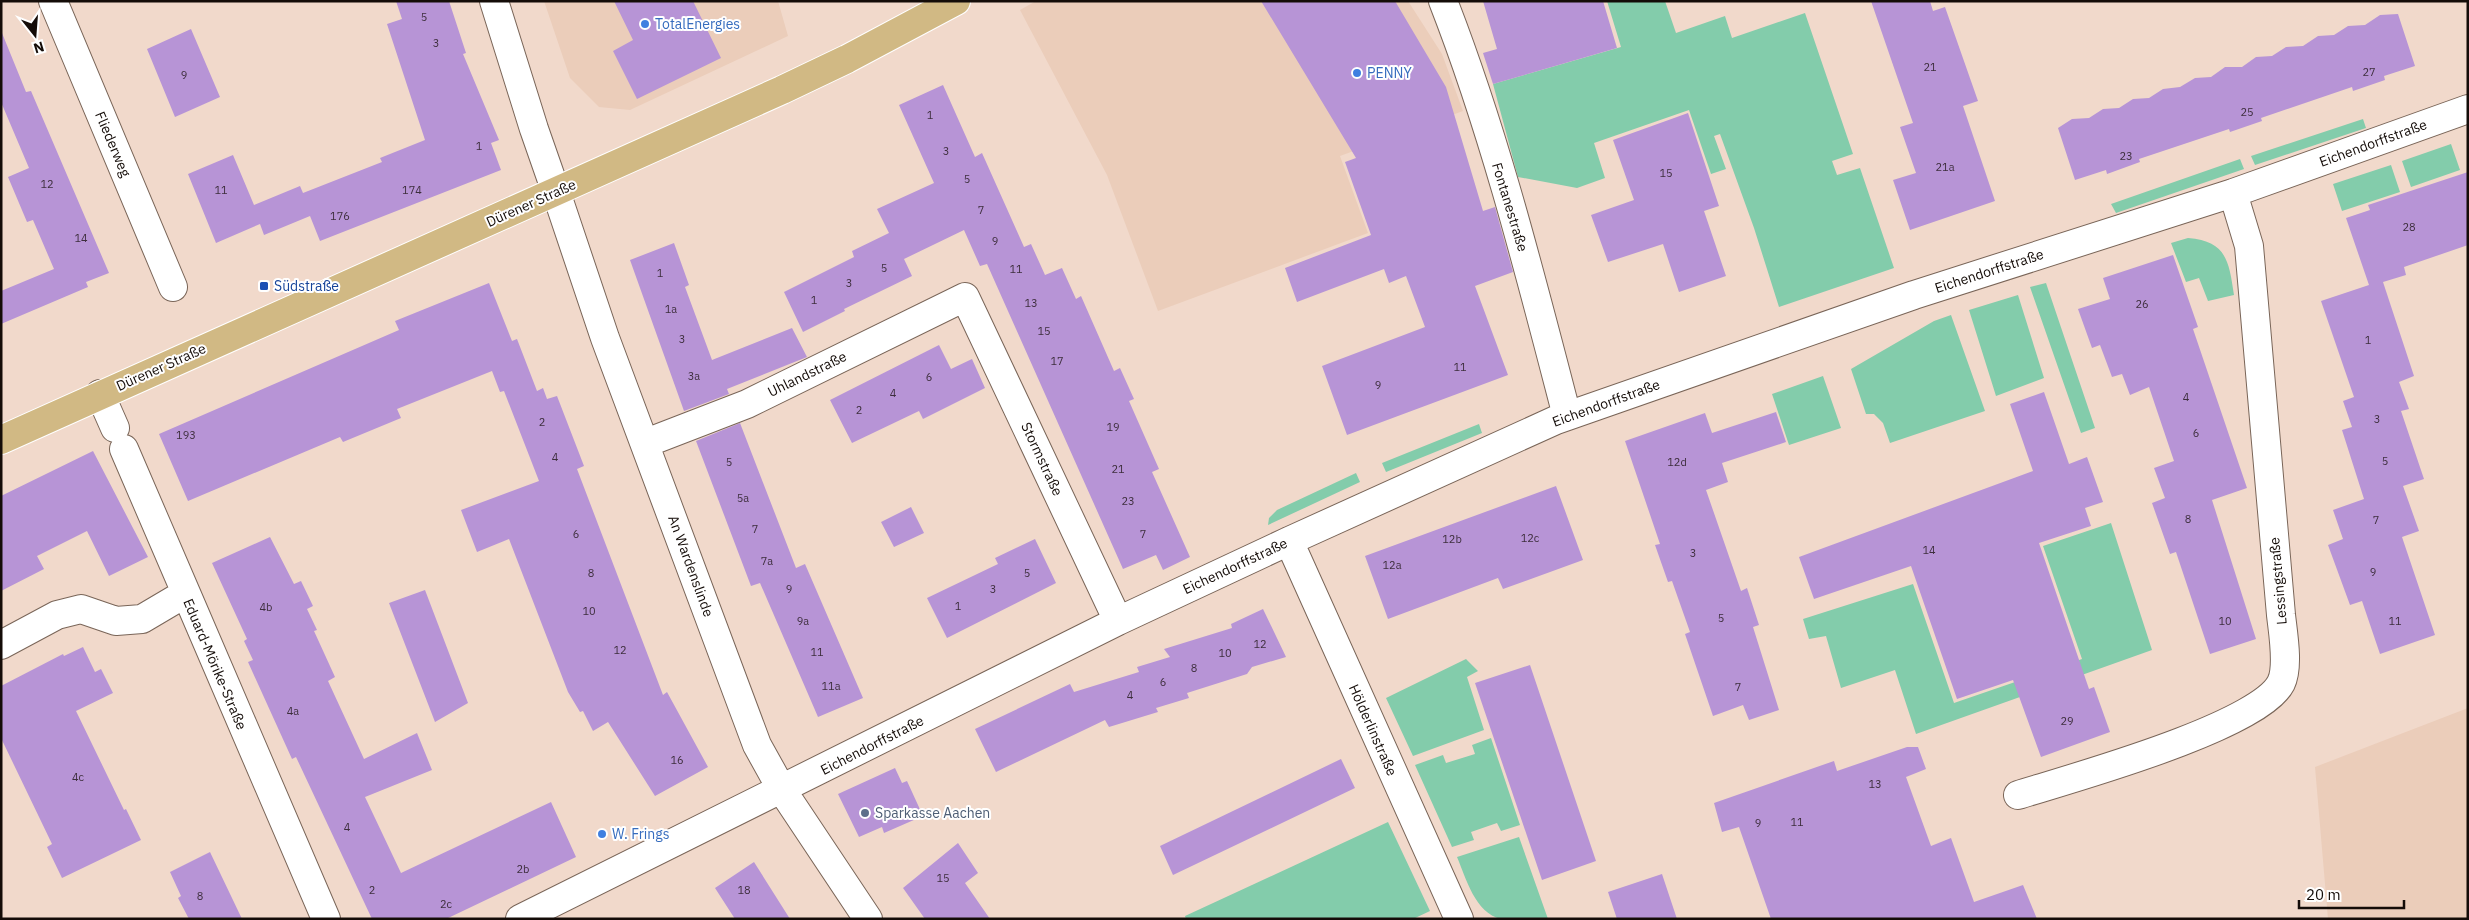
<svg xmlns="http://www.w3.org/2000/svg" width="2469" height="920" font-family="'IBM Plex Sans',sans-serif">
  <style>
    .built { fill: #ebcdba }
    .green { fill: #83ccab }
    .building { fill: #b794d6 }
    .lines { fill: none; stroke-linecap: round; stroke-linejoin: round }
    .minor-casing { stroke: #796558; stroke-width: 30 }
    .secondary-casing { stroke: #796558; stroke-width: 30 }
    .primary-casing { stroke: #fff; stroke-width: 30 }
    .minor { stroke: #fff; stroke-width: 28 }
    .secondary { stroke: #fff; stroke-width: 28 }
    .primary { stroke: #d1b984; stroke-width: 28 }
    .shop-dot { fill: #3f7fe0; stroke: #fff; stroke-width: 2 }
    .transit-dot { fill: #1a4fb4; stroke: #fff; stroke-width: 2 }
    .service-dot { fill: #5c6f8a; stroke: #fff; stroke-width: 2 }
    .labels { text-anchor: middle; stroke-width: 4; stroke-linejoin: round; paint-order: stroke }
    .number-label { font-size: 11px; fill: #3d2e3c }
    .shop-label { font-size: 14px; fill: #366cbe; stroke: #fff; text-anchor: start }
    .street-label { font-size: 14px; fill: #140c08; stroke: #fff }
    .transit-label { font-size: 14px; fill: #164399; stroke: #fff; text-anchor: start }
    .service-label { font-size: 14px; fill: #4e5e75; stroke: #fff; text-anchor: start }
  </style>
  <rect width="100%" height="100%" fill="#f1d9cb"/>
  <path class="built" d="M 544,1 L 778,1 L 788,36 L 630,110 L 599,107 L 570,78 Z
    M 1036,1 L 1408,1 L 1442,54 L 1463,111 L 1340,156 L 1368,233 L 1158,311 L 1107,175 L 1020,10 Z
    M 2468,708 L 2468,919 L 2328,919 L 2315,767 Z"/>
  <path class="green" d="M 1607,1 L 1665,1 L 1676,33 L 1725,16 L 1732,38 L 1805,13 L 1853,154 L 1832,161 L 1837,175 L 1860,168 L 1894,268 L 1779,307 L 1754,228 L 1720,134 L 1714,136 L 1726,169 L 1711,174 L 1689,110 L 1594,143 L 1605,178 L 1577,188 L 1518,177 L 1493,84 L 1621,47 Z
    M 2363,119 L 2366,128 L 2255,165 L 2251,156 Z
    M 2451,144 L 2460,170 L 2411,187 L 2402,161 Z
    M 2240,159 L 2244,169 L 2116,213 L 2111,204 Z
    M 2391,165 L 2400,192 L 2342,211 L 2333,184 Z
    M 2188,238 C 2227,241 2229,262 2234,295 L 2208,301 L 2199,278 L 2186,282 L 2171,243 Z
    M 2046,283 L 2095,428 L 2081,433 L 2030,287 Z
    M 2018,295 L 2044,378 L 1996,396 L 1969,310 Z
    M 1951,315 L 1985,411 L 1890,443 L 1883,423 L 1874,414 L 1866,414 L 1851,369 L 1934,321 Z
    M 1823,376 L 1841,428 L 1789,445 L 1772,394 Z
    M 1479,424 L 1482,433 L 1386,472 L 1382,463 Z
    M 1356,473 L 1360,482 L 1268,525 L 1269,518 L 1277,510 Z
    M 2111,523 L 2152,650 L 1916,734 L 1895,670 L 1841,688 L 1826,636 L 1809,639 L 1803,619 L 1913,584 L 1954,703 L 2082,659 L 2043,546 Z
    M 1466,659 L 1478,671 L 1467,677 L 1484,730 L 1413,756 L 1386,698 Z
    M 1491,738 L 1520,825 L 1501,831 L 1497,823 L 1471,832 L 1474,840 L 1452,847 L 1415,765 L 1443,755 L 1446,763 L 1475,754 L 1472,745 Z
    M 1388,822 L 1430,911 L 1413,919 L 1186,919 L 1185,916 Z
    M 1519,837 L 1548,919 C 1534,919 1515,920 1501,919 C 1475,913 1466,878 1457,857 Z"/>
  <path class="building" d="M 396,1 L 449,1 L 466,53 L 463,54 L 499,140 L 491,143 L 501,170 L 320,241 L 310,216 L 264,235 L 260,224 L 216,243 L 188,174 L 233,155 L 254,205 L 300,186 L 303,193 L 382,162 L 380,158 L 425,140 L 387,24 L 402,19 Z
    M 614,1 L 693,1 L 721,58 L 637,99 L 613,51 L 633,40 Z
    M 1261,1 L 1395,1 L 1446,87 L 1483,211 L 1495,207 L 1513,272 L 1475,286 L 1508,375 L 1347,435 L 1322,366 L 1425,327 L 1406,276 L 1389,283 L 1384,269 L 1297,302 L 1285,268 L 1371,235 L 1345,162 L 1356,158 Z
    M 1483,1 L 1603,1 L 1617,48 L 1493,84 L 1483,53 L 1497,49 Z
    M 1871,1 L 1930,1 L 1933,11 L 1945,7 L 1978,101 L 1963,106 L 1995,201 L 1910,230 L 1893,180 L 1916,173 L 1900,127 L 1913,123 Z
    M 2398,14 L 2415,66 L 2384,76 L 2385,80 L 2353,91 L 2352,87 L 2261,118 L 2262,121 L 2230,132 L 2229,129 L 2139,159 L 2140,162 L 2107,174 L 2106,170 L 2075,180 L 2058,128 L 2072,119 L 2089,118 L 2103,109 L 2119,108 L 2133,99 L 2149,98 L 2163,89 L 2180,87 L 2195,78 L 2211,77 L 2225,67 L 2242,67 L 2256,57 L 2272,56 L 2286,47 L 2303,46 L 2318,36 L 2334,35 L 2348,26 L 2365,25 L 2380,15 Z
    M 191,29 L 220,97 L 175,117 L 147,49 Z
    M 2,33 L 26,92 L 31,91 L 109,273 L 86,282 L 88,287 L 1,324 L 1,291 L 54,269 L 33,220 L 27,222 L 8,177 L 29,168 L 1,102 Z
    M 943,85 L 975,157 L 982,153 L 1024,247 L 1031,244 L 1045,275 L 1062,268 L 1076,299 L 1081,296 L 1114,371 L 1120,368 L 1134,399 L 1129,401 L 1159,469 L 1152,472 L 1190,557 L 1163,570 L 1156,555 L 1123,569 L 987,264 L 980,266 L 964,230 L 904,259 L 912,276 L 844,309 L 845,311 L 803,332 L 784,292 L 854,257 L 852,251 L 889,233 L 877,209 L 934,183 L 899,105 Z
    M 1688,113 L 1719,206 L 1704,211 L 1726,276 L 1679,292 L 1663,244 L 1608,262 L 1591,215 L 1634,200 L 1613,140 Z
    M 2468,172 L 2468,245 L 2404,267 L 2406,275 L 2383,282 L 2414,376 L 2399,382 L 2409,409 L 2401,411 L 2424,479 L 2403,486 L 2419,531 L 2402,537 L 2435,635 L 2380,654 L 2362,601 L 2350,605 L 2328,545 L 2343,539 L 2333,510 L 2364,499 L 2342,430 L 2352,427 L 2343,401 L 2354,397 L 2321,301 L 2369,285 L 2346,218 L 2370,210 L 2368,205 Z
    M 674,243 L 689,285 L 685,287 L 712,360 L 792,328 L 807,357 L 727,389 L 729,394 L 684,411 L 630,260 Z
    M 2173,255 L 2198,327 L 2193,329 L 2247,488 L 2212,500 L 2256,639 L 2210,654 L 2176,552 L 2170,554 L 2152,503 L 2165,498 L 2154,468 L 2174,461 L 2149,387 L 2130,395 L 2122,374 L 2112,377 L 2100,345 L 2092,348 L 2078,309 L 2110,299 L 2103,278 Z
    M 489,283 L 512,341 L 517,339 L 537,391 L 543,388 L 547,399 L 557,396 L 584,466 L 577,469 L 663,695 L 667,692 L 708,767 L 655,796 L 608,722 L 593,731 L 583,711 L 580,712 L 568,692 L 509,539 L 477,552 L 461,510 L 539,481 L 504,391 L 500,392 L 492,371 L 397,409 L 401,418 L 343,442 L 340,437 L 188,501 L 159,434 L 399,330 L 395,321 Z
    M 939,345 L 951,369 L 972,359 L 985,388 L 923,419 L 919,411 L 852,443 L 830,400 Z
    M 2044,392 L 2069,464 L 2087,457 L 2103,502 L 2085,508 L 2091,526 L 2039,543 L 2089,689 L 2094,687 L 2110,732 L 2041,757 L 2013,680 L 1957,699 L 1911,566 L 1814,599 L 1799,557 L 2033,471 L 2010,404 Z
    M 1776,412 L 1786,442 L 1722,463 L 1728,482 L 1706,490 L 1741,591 L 1747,588 L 1759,625 L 1753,627 L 1779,710 L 1749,720 L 1743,705 L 1713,716 L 1685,634 L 1690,632 L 1672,581 L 1668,582 L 1655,545 L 1660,544 L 1625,441 L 1705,413 L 1712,433 Z
    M 740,423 L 796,568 L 805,564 L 863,698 L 818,717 L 760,583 L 751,586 L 696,441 Z
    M 93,451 L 148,557 L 109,576 L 87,531 L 37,556 L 44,569 L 1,591 L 1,496 Z
    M 1556,486 L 1583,560 L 1503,589 L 1498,578 L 1388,619 L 1365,556 Z
    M 911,507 L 924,533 L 894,547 L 881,522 Z
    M 270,537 L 294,584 L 301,581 L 313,606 L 307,609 L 317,630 L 314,631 L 335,677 L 328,681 L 364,759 L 417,733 L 432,770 L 365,797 L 401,873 L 551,802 L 576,857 L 446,919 L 372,919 L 296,757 L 292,759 L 248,662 L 253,660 L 244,641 L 247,639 L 212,563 Z
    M 1035,539 L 1056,583 L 947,638 L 927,598 L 998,564 L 995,558 Z
    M 425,590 L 468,703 L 435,722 L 389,603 Z
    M 1263,609 L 1286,657 L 1252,667 L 1247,674 L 1187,693 L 1189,698 L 1156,708 L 1158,712 L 1109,727 L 1105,720 L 996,772 L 975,729 L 1070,684 L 1074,692 L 1139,672 L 1137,667 L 1170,657 L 1164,649 L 1232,628 L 1231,624 Z
    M 83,647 L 95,672 L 101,669 L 113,693 L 76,711 L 124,810 L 126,809 L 141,840 L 62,878 L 47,847 L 52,844 L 1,738 L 1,686 L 63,654 L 64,656 Z
    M 1530,665 L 1596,861 L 1542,880 L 1475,683 Z
    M 1907,747 L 1918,747 L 1926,769 L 1906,777 L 1931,846 L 1951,838 L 1974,902 L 2023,885 L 2037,919 L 1771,919 L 1739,827 L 1722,832 L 1714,803 L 1834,761 L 1837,771 Z
    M 1341,759 L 1355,788 L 1173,875 L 1160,846 Z
    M 895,768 L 902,783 L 907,781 L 923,816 L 884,833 L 882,827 L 859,837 L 838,794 Z
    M 958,843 L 978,873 L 965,883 L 990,919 L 925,919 L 903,888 Z
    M 210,852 L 242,919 L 189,919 L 178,898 L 181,896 L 170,872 Z
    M 754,862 L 790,919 L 735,919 L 715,888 Z
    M 1662,874 L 1677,919 L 1617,919 L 1608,892 Z"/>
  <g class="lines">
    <defs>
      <path id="minor" d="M 53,1 L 173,287
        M 1443,1 C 1495,134 1531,278 1567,416
        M 556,192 L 605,338 L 757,745 L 782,790 L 868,919
        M 100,394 L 115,428
        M 646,443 L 747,404 L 965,297 L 1118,621
        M 124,449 L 186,593
        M 1289,541 L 1459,919
        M 1,645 L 57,615 L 81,609 L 116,621 L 142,619 L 186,593 L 326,919
        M 2018,795 C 2069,779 2259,727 2281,683 C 2289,667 2283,633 2281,615 L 2249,246 L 2233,193
        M 520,919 L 1118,621 L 1289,541 L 1556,420 L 1914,295 L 2233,193 L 2468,109"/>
      <path id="secondary" d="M 494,1 L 534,129 L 556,192"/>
      <path id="primary" d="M 1,440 L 782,90 L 847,59 L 956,1"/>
    </defs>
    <use href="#minor" class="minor-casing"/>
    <use href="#secondary" class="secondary-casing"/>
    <use href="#primary" class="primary-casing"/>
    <use href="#minor" class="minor"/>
    <use href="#secondary" class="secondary"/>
    <use href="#primary" class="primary"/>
  </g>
  <g class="shop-dot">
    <circle cx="645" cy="24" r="5"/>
    <circle cx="1357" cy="73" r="5"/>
    <circle cx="602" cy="834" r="5"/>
  </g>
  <rect class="transit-dot" x="259" y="281" width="10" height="10" rx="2.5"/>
  <circle class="service-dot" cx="865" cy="813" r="5"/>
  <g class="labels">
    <g class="number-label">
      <text x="424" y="21">5</text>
      <text x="436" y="47">3</text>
      <text x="1930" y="71">21</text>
      <text x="2369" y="76">27</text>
      <text x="184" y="79">9</text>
      <text x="2247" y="116">25</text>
      <text x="930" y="119">1</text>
      <text x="479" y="150">1</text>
      <text x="946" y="155">3</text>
      <text x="2126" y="160">23</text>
      <text x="1945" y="171">21a</text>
      <text x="1666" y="177">15</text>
      <text x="967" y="183">5</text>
      <text x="47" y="188">12</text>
      <text x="221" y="194">11</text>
      <text x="412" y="194">174</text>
      <text x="981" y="214">7</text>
      <text x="340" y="220">176</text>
      <text x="2409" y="231">28</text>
      <text x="81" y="242">14</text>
      <text x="995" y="245">9</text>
      <text x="884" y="272">5</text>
      <text x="1016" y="273">11</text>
      <text x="660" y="277">1</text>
      <text x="849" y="287">3</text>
      <text x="814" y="304">1</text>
      <text x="1031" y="307">13</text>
      <text x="2142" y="308">26</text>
      <text x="671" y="313">1a</text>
      <text x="1044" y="335">15</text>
      <text x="682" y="343">3</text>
      <text x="2368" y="344">1</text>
      <text x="1057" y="365">17</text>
      <text x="1460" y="371">11</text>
      <text x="694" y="380">3a</text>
      <text x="929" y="381">6</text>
      <text x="1378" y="389">9</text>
      <text x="893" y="397">4</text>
      <text x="2186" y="401">4</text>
      <text x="859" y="414">2</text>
      <text x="2377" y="423">3</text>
      <text x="542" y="426">2</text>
      <text x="1113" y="431">19</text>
      <text x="2196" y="437">6</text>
      <text x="186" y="439">193</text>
      <text x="555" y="461">4</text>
      <text x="2385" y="465">5</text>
      <text x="729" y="466">5</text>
      <text x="1677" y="466">12d</text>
      <text x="1118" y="473">21</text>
      <text x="743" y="502">5a</text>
      <text x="1128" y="505">23</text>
      <text x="2188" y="523">8</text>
      <text x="2376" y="524">7</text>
      <text x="755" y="533">7</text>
      <text x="576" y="538">6</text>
      <text x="1143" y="538">7</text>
      <text x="1530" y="542">12c</text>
      <text x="1452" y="543">12b</text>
      <text x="1929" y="554">14</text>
      <text x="1693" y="557">3</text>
      <text x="767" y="565">7a</text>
      <text x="1392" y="569">12a</text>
      <text x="2373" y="576">9</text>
      <text x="591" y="577">8</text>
      <text x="1027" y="577">5</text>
      <text x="789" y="593">9</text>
      <text x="993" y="593">3</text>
      <text x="958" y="610">1</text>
      <text x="266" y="611">4b</text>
      <text x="589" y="615">10</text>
      <text x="1721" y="622">5</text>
      <text x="803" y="625">9a</text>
      <text x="2225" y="625">10</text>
      <text x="2395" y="625">11</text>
      <text x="1260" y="648">12</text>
      <text x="620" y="654">12</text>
      <text x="817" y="656">11</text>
      <text x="1225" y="657">10</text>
      <text x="1194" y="672">8</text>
      <text x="1163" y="686">6</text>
      <text x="831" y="690">11a</text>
      <text x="1738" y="691">7</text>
      <text x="1130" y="699">4</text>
      <text x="293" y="715">4a</text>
      <text x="2067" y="725">29</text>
      <text x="677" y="764">16</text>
      <text x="78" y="781">4c</text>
      <text x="1875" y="788">13</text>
      <text x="1797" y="826">11</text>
      <text x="1758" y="827">9</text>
      <text x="347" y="831">4</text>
      <text x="523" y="873">2b</text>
      <text x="943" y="882">15</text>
      <text x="372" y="894">2</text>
      <text x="744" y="894">18</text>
      <text x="200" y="900">8</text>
      <text x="446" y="908">2c</text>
    </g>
    <g class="shop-label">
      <text x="655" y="29">TotalEnergies</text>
      <text x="1367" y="78">PENNY</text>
      <text x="612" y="839">W. Frings</text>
    </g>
    <g class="street-label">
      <text transform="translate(2373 143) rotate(-20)" y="5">Eichendorffstraße</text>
      <text transform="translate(113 144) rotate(67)" y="5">Fliederweg</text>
      <text transform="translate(531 203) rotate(-24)" y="5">Dürener Straße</text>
      <text transform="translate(1510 207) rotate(73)" y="5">Fontanestraße</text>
      <text transform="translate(1989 271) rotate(-18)" y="5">Eichendorffstraße</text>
      <text transform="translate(161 367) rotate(-24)" y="5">Dürener Straße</text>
      <text transform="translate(807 374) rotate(-26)" y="5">Uhlandstraße</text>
      <text transform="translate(1606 403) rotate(-20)" y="5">Eichendorffstraße</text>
      <text transform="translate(1042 459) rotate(65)" y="5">Stormstraße</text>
      <text transform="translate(691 566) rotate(70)" y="5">An Wardenslinde</text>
      <text transform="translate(1235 566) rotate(-25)" y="5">Eichendorffstraße</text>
      <text transform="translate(2278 581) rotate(-95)" y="5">Lessingstraße</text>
      <text transform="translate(215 664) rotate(67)" y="5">Eduard-Mörike-Straße</text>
      <text transform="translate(1373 730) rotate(66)" y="5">Hölderlinstraße</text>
      <text transform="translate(872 745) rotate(-27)" y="5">Eichendorffstraße</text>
    </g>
    <g class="transit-label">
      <text x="274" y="291">Südstraße</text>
    </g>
    <g class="service-label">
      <text x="875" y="818">Sparkasse Aachen</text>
    </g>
  </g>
  <rect width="2469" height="920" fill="none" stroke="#140c08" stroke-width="5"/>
  <g transform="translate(35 35) rotate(163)" stroke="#ffffff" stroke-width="4" paint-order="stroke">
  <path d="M0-4L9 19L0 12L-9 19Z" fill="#140c08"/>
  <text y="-8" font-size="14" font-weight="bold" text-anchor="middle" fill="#140c08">N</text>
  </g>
  <path d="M2299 900v8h105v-8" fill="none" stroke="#140c08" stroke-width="2.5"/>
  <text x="2306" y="900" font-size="15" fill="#140c08" stroke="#ffffff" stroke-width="4" paint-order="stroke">20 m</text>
</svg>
